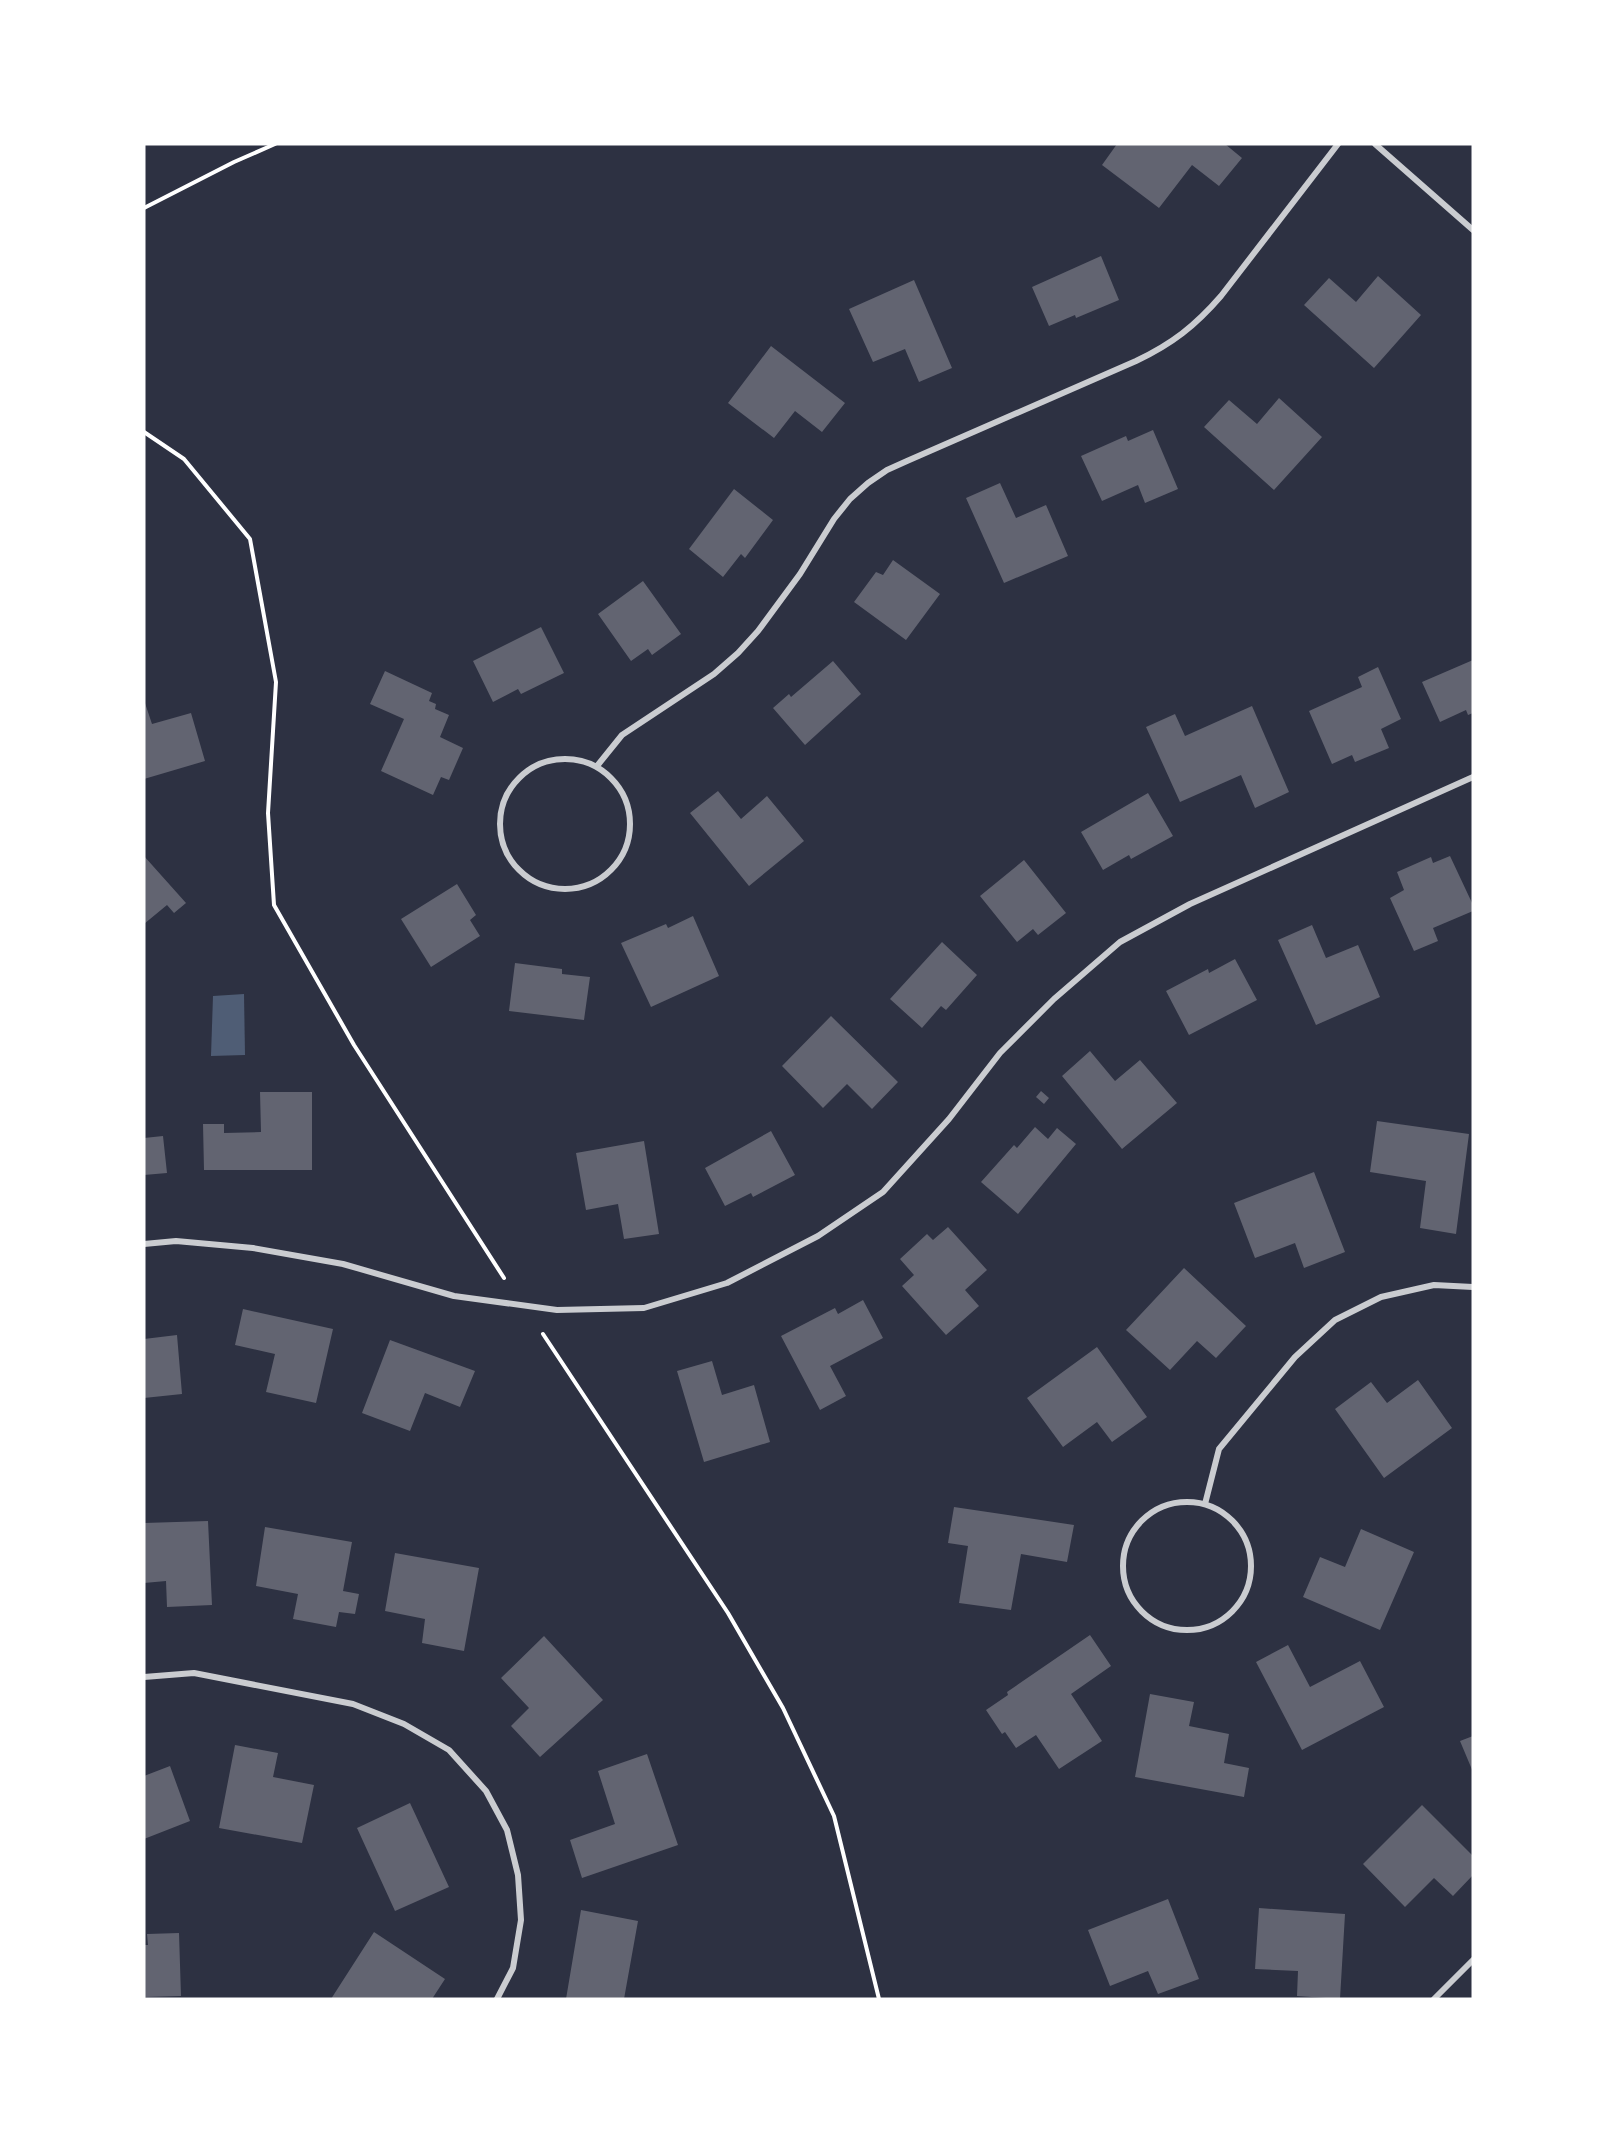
<svg xmlns="http://www.w3.org/2000/svg" width="1617" height="2143" font-family="Montserrat,sans-serif">
  <style>
    .water { fill: #4f5d75 }
    .building { fill: #626471 }
    .lines { fill: none; stroke-linecap: round; stroke-linejoin: round }
    .path { stroke: #fff; stroke-width: 4 }
    .minor { stroke: #caccd0; stroke-width: 6 }
  </style>
  <rect width="100%" height="100%" fill="#2d3142"/>
  <path class="water" d="M 244,994 L 245,1055 L 211,1056 L 213,996 Z"/>
  <path class="building" d="M 1117,144 L 1225,144 L 1242,158 L 1219,186 L 1192,165 L 1159,208 L 1102,165 Z
    M 1101,256 L 1119,300 L 1076,318 L 1075,315 L 1049,326 L 1032,287 Z
    M 1378,276 L 1421,315 L 1374,368 L 1304,305 L 1329,278 L 1356,302 Z
    M 914,280 L 952,368 L 919,382 L 905,349 L 873,362 L 849,309 Z
    M 771,346 L 845,403 L 822,432 L 795,411 L 774,438 L 728,403 Z
    M 1279,398 L 1322,437 L 1274,490 L 1204,427 L 1229,400 L 1257,424 Z
    M 1153,430 L 1178,489 L 1145,503 L 1138,485 L 1102,501 L 1081,456 L 1126,436 L 1128,441 Z
    M 1000,483 L 1016,518 L 1046,505 L 1068,556 L 1004,583 L 966,498 Z
    M 734,489 L 773,520 L 745,558 L 741,554 L 723,577 L 689,549 Z
    M 893,560 L 940,594 L 906,640 L 854,602 L 876,572 L 883,575 Z
    M 643,581 L 681,634 L 652,655 L 648,649 L 631,661 L 598,614 Z
    M 541,627 L 564,673 L 521,694 L 518,689 L 493,702 L 473,661 Z
    M 1473,660 L 1473,713 L 1468,715 L 1466,710 L 1440,722 L 1422,682 Z
    M 833,661 L 861,694 L 805,745 L 773,708 L 789,694 L 791,697 Z
    M 1378,667 L 1401,719 L 1381,729 L 1389,748 L 1355,762 L 1352,755 L 1332,764 L 1309,711 L 1362,687 L 1358,677 Z
    M 385,671 L 432,693 L 429,701 L 436,704 L 435,709 L 449,715 L 440,737 L 463,748 L 449,780 L 441,777 L 433,795 L 381,771 L 404,719 L 370,704 Z
    M 144,700 L 152,724 L 191,713 L 205,761 L 144,779 Z
    M 1252,706 L 1289,792 L 1255,808 L 1241,775 L 1180,802 L 1146,727 L 1175,714 L 1185,736 Z
    M 718,791 L 741,819 L 767,796 L 804,841 L 749,886 L 690,813 Z
    M 1148,793 L 1173,836 L 1131,859 L 1129,855 L 1103,870 L 1081,832 Z
    M 144,856 L 186,903 L 174,913 L 167,905 L 144,924 Z
    M 1450,856 L 1473,905 L 1473,911 L 1433,928 L 1438,941 L 1414,951 L 1390,898 L 1404,890 L 1397,872 L 1431,857 L 1433,863 Z
    M 1024,860 L 1066,913 L 1038,935 L 1033,929 L 1017,942 L 980,896 Z
    M 457,884 L 476,915 L 470,920 L 480,936 L 431,967 L 401,919 Z
    M 693,916 L 719,976 L 651,1007 L 621,943 L 666,924 L 668,928 Z
    M 1312,925 L 1326,958 L 1358,945 L 1380,997 L 1316,1025 L 1278,940 Z
    M 942,942 L 977,975 L 946,1010 L 941,1006 L 922,1028 L 890,999 Z
    M 1235,959 L 1257,1000 L 1189,1035 L 1166,991 L 1208,969 L 1209,973 Z
    M 515,963 L 562,969 L 562,974 L 590,977 L 584,1020 L 509,1011 Z
    M 831,1016 L 898,1082 L 872,1109 L 847,1084 L 823,1108 L 782,1066 Z
    M 1090,1051 L 1115,1081 L 1140,1060 L 1177,1103 L 1122,1149 L 1062,1076 Z
    M 1041,1091 L 1049,1098 L 1044,1104 L 1036,1097 Z
    M 260,1092 L 312,1092 L 312,1170 L 204,1170 L 203,1124 L 224,1124 L 224,1133 L 261,1132 Z
    M 1377,1121 L 1469,1134 L 1456,1234 L 1420,1228 L 1426,1181 L 1370,1172 Z
    M 1035,1127 L 1048,1139 L 1057,1128 L 1076,1144 L 1018,1214 L 981,1182 L 1014,1145 L 1017,1148 Z
    M 771,1131 L 795,1175 L 753,1197 L 751,1193 L 725,1206 L 705,1168 Z
    M 163,1136 L 167,1173 L 144,1175 L 144,1138 Z
    M 644,1141 L 659,1234 L 624,1239 L 618,1204 L 586,1210 L 576,1153 Z
    M 1314,1172 L 1345,1252 L 1304,1268 L 1295,1243 L 1255,1258 L 1234,1203 Z
    M 948,1227 L 987,1270 L 965,1290 L 979,1306 L 946,1335 L 902,1286 L 914,1275 L 900,1259 L 927,1234 L 933,1240 Z
    M 1184,1268 L 1246,1326 L 1216,1358 L 1197,1341 L 1170,1370 L 1126,1330 Z
    M 863,1300 L 883,1338 L 830,1366 L 846,1396 L 820,1410 L 781,1336 L 835,1308 L 838,1314 Z
    M 243,1309 L 333,1329 L 316,1403 L 266,1392 L 275,1354 L 235,1345 Z
    M 177,1335 L 182,1394 L 144,1398 L 144,1339 Z
    M 390,1340 L 475,1371 L 460,1407 L 425,1393 L 410,1431 L 362,1413 Z
    M 1097,1347 L 1147,1417 L 1112,1442 L 1097,1422 L 1063,1447 L 1027,1398 Z
    M 712,1361 L 722,1395 L 754,1385 L 770,1442 L 704,1462 L 677,1371 Z
    M 1418,1380 L 1452,1428 L 1384,1478 L 1335,1409 L 1371,1382 L 1387,1403 Z
    M 954,1507 L 1074,1525 L 1067,1562 L 1021,1554 L 1011,1610 L 959,1603 L 968,1546 L 948,1543 Z
    M 208,1521 L 212,1605 L 167,1607 L 166,1581 L 144,1583 L 144,1523 Z
    M 265,1527 L 352,1542 L 343,1591 L 359,1594 L 355,1614 L 339,1612 L 336,1627 L 293,1619 L 298,1594 L 256,1586 Z
    M 1361,1529 L 1414,1552 L 1380,1630 L 1303,1597 L 1320,1557 L 1345,1567 Z
    M 395,1553 L 479,1568 L 464,1651 L 422,1643 L 425,1619 L 385,1611 Z
    M 1090,1635 L 1111,1666 L 1071,1694 L 1102,1741 L 1059,1769 L 1036,1735 L 1016,1748 L 1005,1732 L 1002,1734 L 986,1710 L 1008,1695 L 1007,1692 Z
    M 544,1636 L 603,1700 L 540,1757 L 511,1726 L 529,1708 L 501,1678 Z
    M 1288,1645 L 1310,1687 L 1360,1661 L 1384,1707 L 1302,1750 L 1256,1662 Z
    M 1150,1694 L 1194,1702 L 1189,1726 L 1229,1734 L 1224,1763 L 1249,1768 L 1244,1797 L 1135,1777 Z
    M 1473,1736 L 1473,1772 L 1460,1741 Z
    M 235,1745 L 278,1753 L 273,1777 L 314,1785 L 302,1843 L 219,1828 Z
    M 647,1754 L 678,1845 L 582,1878 L 570,1840 L 615,1824 L 598,1771 Z
    M 170,1766 L 190,1821 L 144,1839 L 144,1776 Z
    M 410,1803 L 449,1887 L 395,1911 L 357,1828 Z
    M 1422,1805 L 1473,1856 L 1473,1875 L 1453,1896 L 1434,1878 L 1405,1907 L 1363,1864 Z
    M 1168,1899 L 1199,1979 L 1158,1994 L 1148,1971 L 1110,1986 L 1088,1930 Z
    M 1259,1908 L 1345,1914 L 1340,1999 L 1297,1996 L 1298,1971 L 1255,1969 Z
    M 581,1910 L 638,1921 L 624,1999 L 566,1999 Z
    M 374,1932 L 445,1979 L 432,1999 L 331,1999 Z
    M 179,1933 L 181,1996 L 144,1997 L 144,1945 L 148,1945 L 147,1934 Z"/>
  <g class="lines">
    <path class="path" d="M 144,208 L 234,162 L 275,144
      M 144,432 L 184,459 L 250,539 L 276,682 L 268,813 L 274,905 L 354,1045 L 504,1278
      M 543,1334 L 728,1613 L 783,1708 L 834,1816 L 879,1999"/>
    <path class="minor" d="M 1375,144 L 1473,230
      M500 824a65 65 0 1 1 130 0a65 65 0 1 1-130 0Z
      M 597,766 L 622,735 L 714,674 L 738,653 L 758,631 L 800,574 L 834,519 L 850,499 L 868,483 L 887,470 L 907,461 L 1136,361 C 1172,344 1195,326 1221,296 L 1338,144
      M 144,1244 L 176,1241 L 253,1248 L 343,1264 L 454,1296 L 557,1310 L 644,1308 L 727,1283 L 818,1236 L 883,1192 L 949,1119 L 1000,1053 L 1054,999 L 1120,942 L 1190,904 L 1473,777
      M1123 1566a64 64 0 1 1 128 0a64 64 0 1 1-128 0Z
      M 1205,1504 L 1219,1449 L 1295,1357 L 1335,1320 L 1381,1297 L 1434,1285 L 1473,1287
      M 144,1677 L 194,1673 L 353,1704 L 404,1724 L 449,1750 L 486,1791 L 507,1830 L 518,1875 L 521,1920 L 513,1968 L 497,1999
      M 1434,1999 L 1473,1960"/>
  </g>
  <rect width="1617" height="2143" fill="none" stroke="#ffffff" stroke-width="291"/>
</svg>
